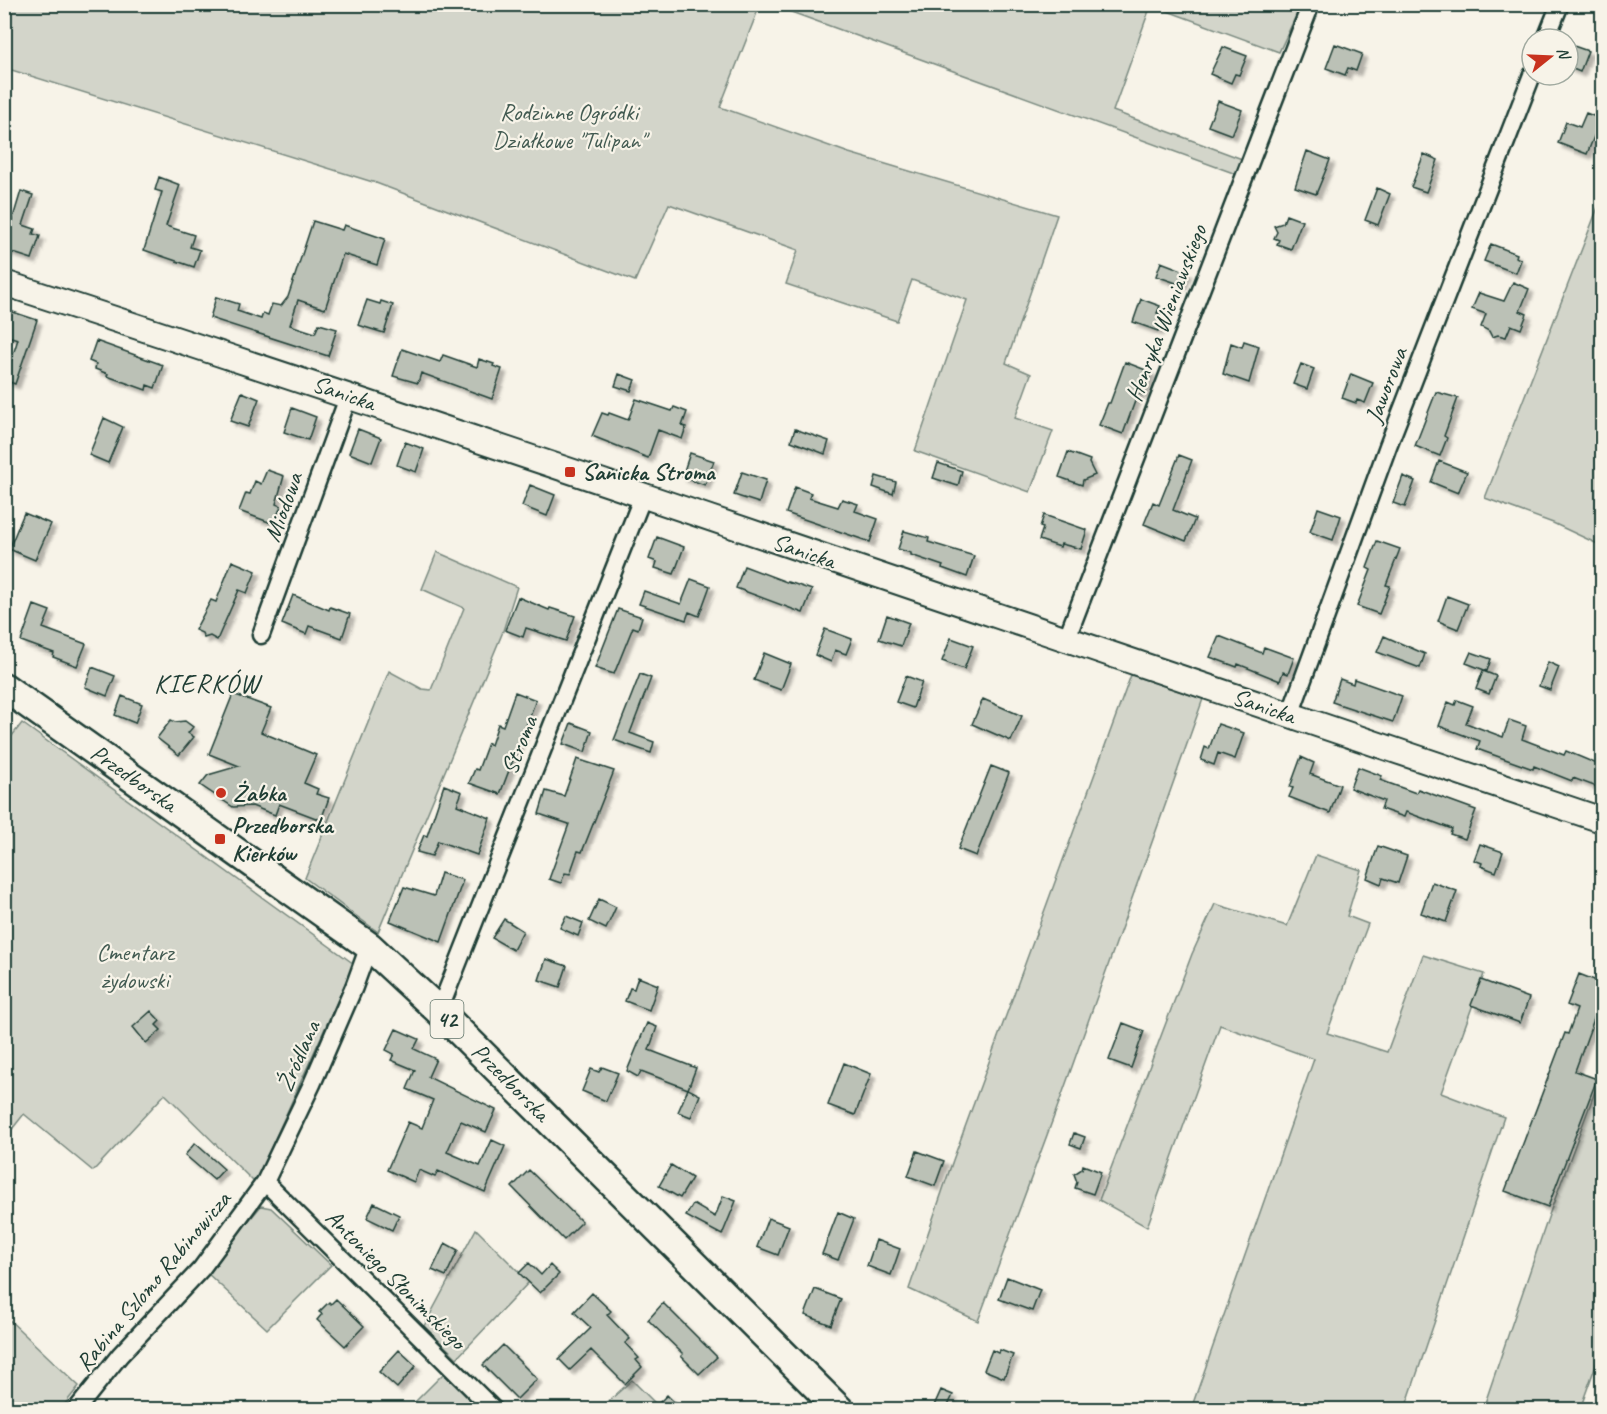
<svg xmlns="http://www.w3.org/2000/svg" width="1607" height="1414" font-family="Caveat,sans-serif">
  <style>
    .green { fill: #d3d5ca; stroke: #79897f; stroke-width: 1.5 }
    .building { fill: #bbc1b6; stroke: #1f3d34; stroke-width: 1.5; filter: url(#shadow) }
    .lines { fill: none; stroke-linecap: round; stroke-linejoin: round }
    .street-casing { stroke: #1f3d34; stroke-width: 21 }
    .secondary-casing { stroke: #1f3d34; stroke-width: 28 }
    .primary-casing { stroke: #1f3d34; stroke-width: 32 }
    .street { stroke: #f7f3e8; stroke-width: 16 }
    .secondary { stroke: #f7f3e8; stroke-width: 24 }
    .primary { stroke: #f7f3e8; stroke-width: 27 }
    .poi-dot { fill: #c8321e; stroke: #f7f3e8; stroke-width: 2 }
    .labels { text-anchor: middle; stroke-width: 4.5; stroke-linejoin: round; paint-order: stroke }
    .shield { fill: #f7f3e8; stroke: #60746a; stroke-width: 1.5 }
    .shield-label { font-size: 22px; font-weight: bold; fill: #1f3d34 }
    .park-label { font-size: 24px; fill: #435b52; stroke: #f7f3e8 }
    .street-label { font-size: 24px; fill: #1f3d34; stroke: #f7f3e8 }
    .poi-label { font-size: 24px; font-weight: bold; fill: #1f3d34; stroke: #f7f3e8; text-anchor: start }
    .neighbourhood-label { font-size: 26px; letter-spacing: 1.5px; fill: #1f3d34; stroke: #f7f3e8 }
  </style>
  <defs>
    <filter id="shadow"><feDropShadow dx="4.5" dy="4.5" stdDeviation="1.5" flood-color="#0004"/></filter>
  </defs>
  <rect width="100%" height="100%" fill="#f7f3e8"/>
  <filter id="ink" filterUnits="userSpaceOnUse"><feTurbulence type="fractalNoise" baseFrequency=".0167" numOctaves="2"/><feDisplacementMap in="SourceGraphic" scale="12" xChannelSelector="R" yChannelSelector="G"/><feConvolveMatrix kernelMatrix="1 2 1 2 8 2 1 2 1" color-interpolation-filters="sRGB"/></filter>
  <g filter="url(#ink)">
    <path class="green" d="M 4,5 L 760,5 L 720,107 L 849,153 L 1057,215 L 1006,363 L 1031,374 L 1015,418 L 1053,431 L 1030,492 L 915,451 L 967,300 L 912,280 L 897,321 L 786,284 L 798,250 L 669,204 L 635,281 L 376,183 L 5,68 Z
      M 772,5 L 1301,5 L 1279,52 L 1151,5 L 1113,111 L 1242,159 L 1236,174 Z
      M 1602,197 L 1602,546 L 1553,523 L 1485,498 Z
      M 437,552 L 517,587 L 502,634 L 378,932 L 305,878 L 389,671 L 422,689 L 431,690 L 464,608 L 422,589 Z
      M 1131,675 L 1203,699 L 1063,1092 L 978,1321 L 909,1289 L 953,1160 Z
      M 22,723 L 354,964 L 255,1183 L 165,1094 L 93,1171 L 24,1114 L 5,1138 L 4,746 Z
      M 1316,855 L 1361,870 L 1347,916 L 1368,924 L 1327,1033 L 1387,1052 L 1423,955 L 1484,974 L 1441,1093 L 1504,1117 L 1405,1409 L 1191,1409 L 1314,1059 L 1220,1025 L 1147,1227 L 1099,1200 L 1192,954 L 1215,904 L 1287,926 Z
      M 1600,1078 L 1602,1078 L 1602,1348 L 1580,1409 L 1483,1409 L 1549,1215 Z
      M 261,1206 L 271,1208 L 331,1265 L 267,1329 L 206,1272 Z
      M 476,1229 L 529,1282 L 457,1358 L 424,1326 Z
      M 5,1316 L 79,1386 L 61,1409 L 5,1409 Z
      M 443,1374 L 482,1409 L 408,1409 Z
      M 632,1380 L 661,1409 L 599,1410 Z"/>
    <path class="building" d="M 1335,44 L 1362,54 L 1356,71 L 1348,68 L 1345,75 L 1326,68 Z
      M 1568,44 L 1588,51 L 1580,72 L 1568,67 Z
      M 1223,47 L 1247,56 L 1239,75 L 1235,74 L 1231,83 L 1210,74 Z
      M 1218,101 L 1242,110 L 1232,135 L 1208,126 Z
      M 1586,113 L 1601,119 L 1587,154 L 1558,143 L 1566,122 L 1580,127 Z
      M 1307,151 L 1330,160 L 1316,194 L 1295,187 Z
      M 1424,154 L 1438,160 L 1426,192 L 1411,187 Z
      M 159,177 L 180,185 L 166,226 L 194,235 L 190,247 L 200,250 L 194,267 L 144,250 L 162,192 L 155,190 Z
      M 1377,188 L 1390,194 L 1378,225 L 1365,220 Z
      M 21,191 L 33,195 L 23,225 L 35,229 L 33,234 L 40,236 L 32,259 L 4,250 L 4,225 L 9,226 L 10,221 L 12,221 Z
      M 1286,215 L 1302,221 L 1291,249 L 1277,244 L 1279,240 L 1274,238 L 1277,232 L 1274,226 L 1283,223 Z
      M 313,221 L 342,230 L 344,225 L 385,239 L 377,265 L 343,254 L 325,309 L 298,300 L 290,325 L 315,333 L 319,324 L 337,329 L 328,356 L 210,318 L 216,297 L 239,304 L 237,311 L 261,319 L 263,313 L 268,315 L 272,304 L 281,306 L 288,297 Z
      M 1491,244 L 1517,254 L 1516,257 L 1521,260 L 1516,273 L 1484,261 Z
      M 1161,262 L 1187,272 L 1182,285 L 1156,276 Z
      M 1513,282 L 1529,289 L 1520,311 L 1527,314 L 1521,329 L 1511,325 L 1506,337 L 1498,335 L 1492,337 L 1489,331 L 1481,327 L 1486,314 L 1472,309 L 1479,293 L 1504,301 Z
      M 1141,299 L 1160,306 L 1157,313 L 1164,315 L 1158,331 L 1133,322 Z
      M 367,300 L 380,304 L 381,301 L 393,305 L 384,333 L 358,325 Z
      M 4,309 L 37,320 L 15,384 L 4,380 L 4,370 L 7,363 L 10,364 L 18,339 L 4,335 Z
      M 96,341 L 163,365 L 155,388 L 147,385 L 146,390 L 107,376 L 108,374 L 95,369 L 96,364 L 89,361 Z
      M 1244,341 L 1259,346 L 1249,383 L 1223,374 L 1231,343 L 1242,347 Z
      M 402,349 L 440,362 L 443,355 L 477,367 L 479,359 L 494,364 L 493,366 L 502,369 L 492,399 L 421,373 L 418,383 L 393,376 Z
      M 1125,362 L 1151,372 L 1143,395 L 1138,393 L 1123,434 L 1099,425 L 1108,403 L 1110,403 Z
      M 1301,364 L 1314,369 L 1307,389 L 1293,384 Z
      M 619,374 L 635,380 L 631,391 L 615,386 Z
      M 1351,374 L 1373,383 L 1365,403 L 1357,400 L 1356,403 L 1342,398 Z
      M 242,392 L 259,399 L 248,427 L 230,421 Z
      M 1436,392 L 1458,398 L 1444,436 L 1447,438 L 1440,456 L 1415,446 Z
      M 636,399 L 672,411 L 674,407 L 687,412 L 682,426 L 686,427 L 682,439 L 658,430 L 648,458 L 592,436 L 602,413 L 608,415 L 609,413 L 628,420 Z
      M 292,408 L 316,417 L 308,440 L 284,432 Z
      M 104,418 L 123,427 L 108,463 L 89,455 Z
      M 358,429 L 381,438 L 372,462 L 349,453 Z
      M 795,429 L 829,441 L 825,454 L 791,441 Z
      M 405,442 L 424,449 L 416,472 L 397,465 Z
      M 1068,452 L 1090,460 L 1089,463 L 1095,475 L 1083,480 L 1082,485 L 1059,477 Z
      M 690,453 L 714,461 L 705,485 L 682,477 Z
      M 1179,455 L 1192,460 L 1173,510 L 1195,519 L 1186,541 L 1144,524 L 1153,502 L 1159,505 Z
      M 1439,461 L 1467,472 L 1458,493 L 1431,482 Z
      M 938,463 L 962,471 L 958,486 L 933,478 Z
      M 267,470 L 284,476 L 276,504 L 281,506 L 274,524 L 239,511 L 246,493 L 250,494 L 255,481 L 261,484 Z
      M 742,472 L 766,480 L 759,503 L 734,495 Z
      M 876,476 L 896,482 L 893,494 L 873,487 Z
      M 1403,476 L 1415,481 L 1405,507 L 1393,503 Z
      M 530,485 L 555,495 L 547,516 L 522,506 Z
      M 795,487 L 811,493 L 809,498 L 838,507 L 842,499 L 858,504 L 855,511 L 878,519 L 870,542 L 786,513 Z
      M 1318,508 L 1341,516 L 1333,540 L 1310,532 Z
      M 24,513 L 51,524 L 35,560 L 9,549 Z
      M 1044,515 L 1087,530 L 1081,549 L 1061,544 L 1060,547 L 1039,540 L 1043,528 L 1040,527 Z
      M 904,531 L 929,538 L 928,542 L 974,556 L 967,577 L 942,568 L 943,566 L 911,555 L 911,553 L 898,549 Z
      M 657,537 L 684,547 L 674,574 L 655,568 L 657,562 L 649,559 Z
      M 1377,541 L 1400,549 L 1386,585 L 1390,586 L 1379,614 L 1357,606 L 1371,570 L 1367,568 Z
      M 232,561 L 256,571 L 247,593 L 239,590 L 217,640 L 210,636 L 204,638 L 202,633 L 195,630 L 211,600 L 216,602 Z
      M 744,566 L 789,583 L 789,582 L 812,590 L 803,613 L 736,588 Z
      M 691,579 L 710,586 L 699,616 L 689,612 L 686,620 L 639,604 L 644,591 L 681,604 Z
      M 293,595 L 329,610 L 330,607 L 350,614 L 342,638 L 309,626 L 306,634 L 282,624 Z
      M 1447,596 L 1468,604 L 1458,629 L 1438,621 Z
      M 518,597 L 549,610 L 550,608 L 575,616 L 566,641 L 526,628 L 523,637 L 505,630 Z
      M 34,605 L 50,611 L 43,628 L 86,644 L 77,666 L 53,657 L 54,653 L 21,641 Z
      M 618,609 L 642,617 L 638,629 L 633,627 L 614,674 L 595,668 Z
      M 887,615 L 909,623 L 901,646 L 879,639 Z
      M 825,629 L 852,639 L 846,654 L 835,650 L 831,662 L 815,655 Z
      M 1219,636 L 1262,653 L 1264,647 L 1294,658 L 1288,674 L 1283,672 L 1280,681 L 1238,664 L 1237,667 L 1210,657 Z
      M 1384,636 L 1425,654 L 1420,668 L 1377,652 Z
      M 951,638 L 973,646 L 964,669 L 942,661 Z
      M 1471,652 L 1491,659 L 1487,671 L 1466,663 Z
      M 764,653 L 791,664 L 781,690 L 754,680 Z
      M 1548,662 L 1559,667 L 1550,690 L 1539,686 Z
      M 92,667 L 115,676 L 107,696 L 85,687 Z
      M 1483,671 L 1496,676 L 1489,694 L 1476,689 Z
      M 640,674 L 651,678 L 630,733 L 654,742 L 651,753 L 614,740 Z
      M 906,676 L 922,682 L 913,708 L 896,702 Z
      M 1340,679 L 1353,684 L 1354,679 L 1402,696 L 1393,722 L 1332,702 Z
      M 515,692 L 536,700 L 500,794 L 469,783 L 475,769 L 478,770 L 488,743 L 491,745 L 498,724 L 503,726 Z
      M 233,694 L 271,708 L 261,732 L 316,755 L 304,783 L 318,789 L 316,794 L 329,798 L 321,820 L 279,804 L 275,815 L 252,806 L 233,807 L 200,785 L 208,775 L 239,766 L 209,754 Z
      M 122,696 L 142,704 L 135,723 L 115,715 Z
      M 983,699 L 1022,716 L 1011,741 L 972,724 Z
      M 1457,700 L 1473,706 L 1466,723 L 1503,737 L 1509,720 L 1526,726 L 1522,739 L 1564,755 L 1566,751 L 1602,766 L 1602,789 L 1573,778 L 1572,781 L 1534,766 L 1533,769 L 1477,749 L 1480,741 L 1439,726 L 1448,702 L 1455,705 Z
      M 171,720 L 175,722 L 185,721 L 193,727 L 188,733 L 194,737 L 179,755 L 157,738 Z
      M 571,723 L 592,731 L 585,752 L 563,744 Z
      M 1218,724 L 1244,733 L 1235,759 L 1218,753 L 1214,765 L 1201,760 L 1205,747 L 1209,749 Z
      M 1301,757 L 1314,763 L 1310,774 L 1340,785 L 1330,813 L 1289,797 L 1293,788 L 1290,787 Z
      M 577,759 L 614,771 L 582,852 L 578,851 L 570,874 L 565,873 L 561,883 L 549,879 L 569,824 L 539,814 L 546,791 L 564,796 Z
      M 991,766 L 1009,773 L 976,856 L 958,849 Z
      M 1358,767 L 1382,776 L 1380,780 L 1416,793 L 1418,789 L 1476,810 L 1465,839 L 1450,834 L 1452,829 L 1436,823 L 1406,812 L 1404,817 L 1381,809 L 1384,801 L 1350,788 Z
      M 444,785 L 462,792 L 457,805 L 490,818 L 477,855 L 438,841 L 432,856 L 417,852 L 424,835 L 427,836 Z
      M 1480,844 L 1503,852 L 1496,872 L 1481,866 L 1482,863 L 1474,860 Z
      M 1378,846 L 1407,856 L 1398,883 L 1383,878 L 1381,884 L 1367,878 Z
      M 441,873 L 463,880 L 441,942 L 390,921 L 404,887 L 434,896 Z
      M 1432,882 L 1457,891 L 1446,922 L 1421,913 Z
      M 599,899 L 616,907 L 606,929 L 589,921 Z
      M 566,916 L 583,923 L 578,936 L 560,928 Z
      M 504,919 L 523,931 L 513,950 L 492,938 Z
      M 546,959 L 567,966 L 560,987 L 539,980 Z
      M 1579,974 L 1602,983 L 1602,997 L 1575,1071 L 1597,1079 L 1548,1207 L 1505,1191 L 1565,1033 L 1568,1034 L 1577,1009 L 1567,1005 Z
      M 638,977 L 658,985 L 649,1010 L 625,1001 L 630,988 L 634,989 Z
      M 1481,980 L 1529,998 L 1520,1023 L 1471,1005 Z
      M 151,1011 L 160,1021 L 156,1025 L 161,1030 L 146,1043 L 133,1027 Z
      M 647,1023 L 657,1027 L 649,1050 L 696,1068 L 688,1089 L 700,1095 L 691,1117 L 678,1112 L 688,1089 L 641,1071 L 638,1077 L 627,1071 Z
      M 1123,1023 L 1144,1031 L 1131,1068 L 1109,1060 Z
      M 396,1029 L 419,1039 L 414,1049 L 436,1059 L 428,1077 L 496,1110 L 486,1132 L 461,1121 L 447,1152 L 480,1166 L 492,1140 L 505,1146 L 485,1192 L 438,1171 L 435,1177 L 419,1170 L 414,1182 L 387,1170 L 408,1122 L 422,1128 L 433,1100 L 407,1089 L 415,1070 L 391,1060 L 394,1054 L 386,1050 Z
      M 844,1063 L 871,1074 L 855,1115 L 828,1105 Z
      M 602,1067 L 618,1073 L 606,1101 L 582,1091 L 591,1069 L 599,1072 Z
      M 1074,1133 L 1085,1137 L 1081,1148 L 1070,1144 Z
      M 195,1143 L 224,1169 L 214,1180 L 185,1155 Z
      M 917,1151 L 944,1161 L 935,1186 L 908,1176 Z
      M 671,1165 L 692,1178 L 680,1198 L 659,1186 Z
      M 1083,1165 L 1101,1172 L 1093,1194 L 1075,1188 L 1077,1182 L 1074,1174 L 1082,1169 Z
      M 529,1170 L 582,1222 L 564,1240 L 512,1187 Z
      M 723,1196 L 736,1201 L 722,1235 L 686,1216 L 693,1204 L 715,1217 Z
      M 374,1203 L 399,1215 L 392,1230 L 367,1218 Z
      M 838,1212 L 854,1219 L 838,1260 L 822,1254 Z
      M 768,1218 L 789,1226 L 778,1255 L 757,1247 Z
      M 876,1240 L 900,1249 L 891,1275 L 867,1266 Z
      M 445,1243 L 458,1250 L 446,1276 L 432,1270 Z
      M 529,1263 L 541,1275 L 550,1265 L 559,1274 L 540,1293 L 519,1273 Z
      M 1007,1277 L 1040,1290 L 1032,1311 L 999,1299 Z
      M 815,1289 L 841,1299 L 831,1325 L 805,1315 Z
      M 592,1293 L 611,1311 L 607,1315 L 630,1339 L 625,1343 L 639,1358 L 636,1360 L 642,1367 L 625,1384 L 591,1350 L 570,1370 L 559,1359 L 591,1328 L 574,1312 Z
      M 336,1299 L 364,1326 L 345,1346 L 317,1320 L 322,1314 L 319,1312 L 329,1302 L 331,1304 Z
      M 663,1303 L 717,1357 L 699,1374 L 681,1356 L 683,1354 L 648,1320 Z
      M 503,1345 L 537,1379 L 517,1399 L 483,1365 Z
      M 399,1350 L 416,1366 L 397,1388 L 379,1372 Z
      M 992,1350 L 998,1353 L 1000,1350 L 1013,1355 L 1004,1378 L 984,1370 Z
      M 941,1390 L 953,1395 L 946,1410 L 932,1410 Z
      M 667,1395 L 682,1410 L 652,1410 Z"/>
    <g class="lines">
      <defs>
        <path id="street" d="M 1546,39 L 1560,4
          M 261,635 L 349,395
          M 1066,640 L 1311,4
          M 1290,715 L 1388,446 L 1532,75
          M 439,1011 L 643,496
          M 265,1182 L 494,1410
          M 76,1410 L 120,1355 L 201,1269 L 265,1182 L 312,1084 L 354,987 L 369,946"/>
        <path id="secondary" d="M 4,283 C 539,457 1070,642 1602,820"/>
        <path id="primary" d="M 4,687 L 369,946 L 439,1011 L 840,1410"/>
      </defs>
      <use href="#street" class="street-casing"/>
      <use href="#secondary" class="secondary-casing"/>
      <use href="#primary" class="primary-casing"/>
      <use href="#street" class="street"/>
      <use href="#secondary" class="secondary"/>
      <use href="#primary" class="primary"/>
    </g>
  </g>
  <g class="poi-dot">
    <rect x="564" y="466" width="12" height="12" rx="3"/>
    <circle cx="221" cy="793" r="6"/>
    <rect x="214" y="833" width="12" height="12" rx="3"/>
  </g>
  <g class="labels">
    <rect class="shield" x="430.5" y="1000" width="33" height="38" rx="4.5"/>
    <g class="shield-label">
      <text x="447" y="1027">42</text>
    </g>
    <g class="park-label">
      <text x="569" y="120">Rodzinne Ogródki<tspan x="569" dy="28">Działkowe "Tulipan"</tspan></text>
      <text x="135" y="960">Cmentarz<tspan x="135" dy="28">żydowski</tspan></text>
    </g>
    <g class="street-label">
      <text transform="translate(1166 313) rotate(-69)" y="8">Henryka Wieniawskiego</text>
      <text transform="translate(1386 385) rotate(-69)" y="8">Jaworowa</text>
      <text transform="translate(344 393) rotate(19)" y="8">Sanicka</text>
      <text transform="translate(283 507) rotate(-70)" y="8">Miodowa</text>
      <text transform="translate(804 551) rotate(19)" y="8">Sanicka</text>
      <text transform="translate(1264 706) rotate(19)" y="8">Sanicka</text>
      <text transform="translate(519 745) rotate(-68)" y="8">Stroma</text>
      <text transform="translate(134 778) rotate(35)" y="8">Przedborska</text>
      <text transform="translate(298 1056) rotate(-66)" y="8">Źródlana</text>
      <text transform="translate(511 1082) rotate(45)" y="8">Przedborska</text>
      <text transform="translate(396 1279) rotate(45)" y="8">Antoniego Słonimskiego</text>
      <text transform="translate(153 1281) rotate(-50)" y="8">Rabina Szlomo Rabinowicza</text>
    </g>
    <g class="poi-label">
      <text x="582" y="480">Sanicka Stroma</text>
      <text x="233" y="801">Żabka</text>
      <text x="232" y="833">Przedborska<tspan x="232" dy="28">Kierków</tspan></text>
    </g>
    <g class="neighbourhood-label">
      <text x="207" y="692">KIERKÓW</text>
    </g>
  </g>
  <rect width="1607" height="1414" fill="none" stroke="#f7f3e8" stroke-width="24"/>
  <rect x="12" y="12" width="1583" height="1390" fill="none" stroke="#1f3d34" stroke-width="2" filter="url(#ink)"/>
  <g transform="translate(1550 57) rotate(72)"><circle r="28" fill="#f7f3e8" stroke="#a1aaa0" stroke-width="1.5"/>
  <path d="M0-4.5L10 22L0 15L-10 22Z" fill="#c8321e"/>
  <text y="-9" font-size="16" font-weight="bold" text-anchor="middle" fill="#1f3d34">N</text>
  </g>
</svg>
